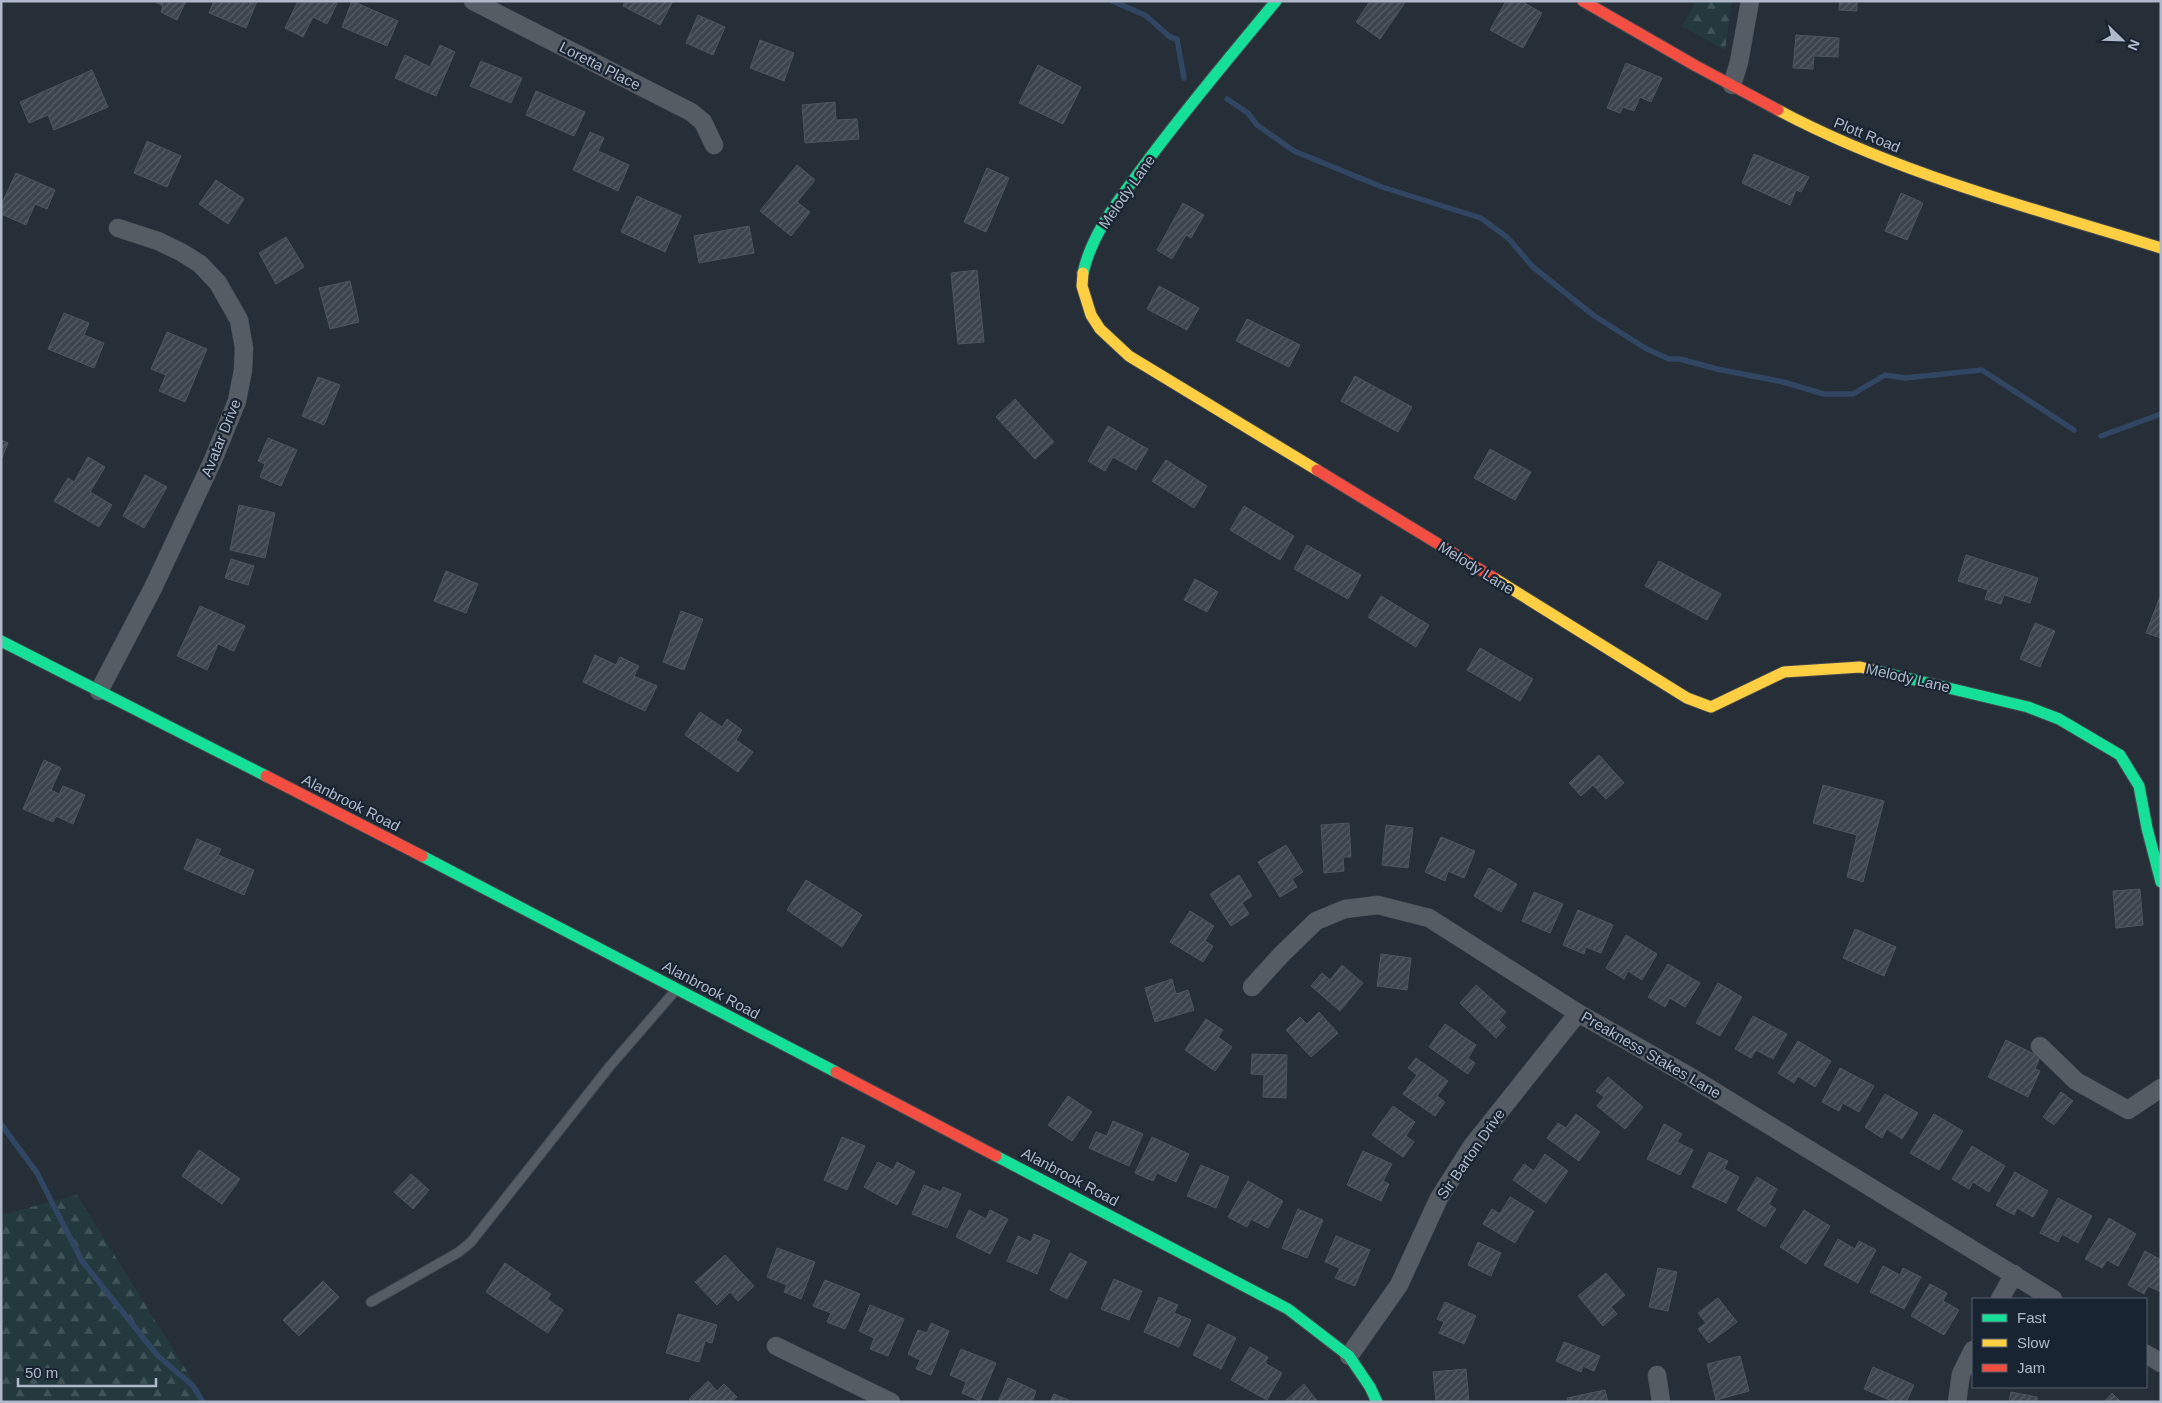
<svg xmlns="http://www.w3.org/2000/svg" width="2162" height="1403" font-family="Arial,sans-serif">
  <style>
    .forest { fill: url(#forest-firs) }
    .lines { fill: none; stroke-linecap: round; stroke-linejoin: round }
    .stream { stroke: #314662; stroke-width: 5.5 }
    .building { fill: url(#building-hatch); stroke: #4e555f }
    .lane-casing { stroke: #43484f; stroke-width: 11 }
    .street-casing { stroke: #43484f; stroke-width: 19 }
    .fast-casing { stroke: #43484f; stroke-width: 13 }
    .slow-casing { stroke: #43484f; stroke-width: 13 }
    .jam-casing { stroke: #43484f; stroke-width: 13 }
    .lane { stroke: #565c64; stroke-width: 9 }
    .street { stroke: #565c64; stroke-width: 18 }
    .fast { stroke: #16e098; stroke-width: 11 }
    .slow { stroke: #ffcf43; stroke-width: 11 }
    .jam { stroke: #f24e42; stroke-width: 11 }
    .labels { text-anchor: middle; stroke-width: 4.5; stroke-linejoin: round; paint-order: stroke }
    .street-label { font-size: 15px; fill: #afb9c9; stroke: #192432 }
  </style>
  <defs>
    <pattern id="forest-firs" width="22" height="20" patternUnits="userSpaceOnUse" patternTransform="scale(1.25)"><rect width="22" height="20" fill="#23393d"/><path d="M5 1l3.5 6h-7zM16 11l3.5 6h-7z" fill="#405458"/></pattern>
    <pattern id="building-hatch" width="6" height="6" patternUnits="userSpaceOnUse" patternTransform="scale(1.25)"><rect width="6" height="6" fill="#3e444d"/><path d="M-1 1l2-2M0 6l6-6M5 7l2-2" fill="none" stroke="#575d65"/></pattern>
  </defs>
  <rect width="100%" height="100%" fill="#262e37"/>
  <path class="forest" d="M 1696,1 L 1732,1 L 1725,50 L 1682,26 Z
    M 77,1195 L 206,1402 L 1,1402 L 1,1215 Z"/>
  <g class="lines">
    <path class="stream" d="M 1112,1 L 1145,15 L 1170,37 L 1177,39 L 1184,78
      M 1227,99 L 1248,113 L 1257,125 L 1294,151 L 1382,187 L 1481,218 L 1508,238 L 1533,267 L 1593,315 L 1645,348 L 1669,359 L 1680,359 L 1717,369 L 1783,382 L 1824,394 L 1853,394 L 1885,375 L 1905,378 L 1982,370 L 2074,430
      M 2101,436 L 2161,414
      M 1,1124 L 37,1173 L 82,1261 L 157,1355 L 193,1386 L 203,1402"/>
  </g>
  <path class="building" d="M 154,1 L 186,1 L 177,20 L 161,12 L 163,6 Z
    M 214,1 L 257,1 L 246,28 L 209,13 Z
    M 298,1 L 338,1 L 327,24 L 313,17 L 303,37 L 285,28 Z
    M 352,1 L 398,21 L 387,46 L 342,27 Z
    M 625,1 L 673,1 L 660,25 L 623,6 Z
    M 1370,1 L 1406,1 L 1380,39 L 1356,22 Z
    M 1506,1 L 1521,1 L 1542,13 L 1523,48 L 1490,30 Z
    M 1840,1 L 1857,1 L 1857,11 L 1839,10 Z
    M 698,15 L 725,27 L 713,55 L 686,43 Z
    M 1796,35 L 1839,38 L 1838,57 L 1814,56 L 1813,69 L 1793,68 Z
    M 760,40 L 794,53 L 784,81 L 750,68 Z
    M 440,45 L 455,52 L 436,96 L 395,78 L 405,55 L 430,67 Z
    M 481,61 L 522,78 L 511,103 L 470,86 Z
    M 1626,63 L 1662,78 L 1651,102 L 1640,97 L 1634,111 L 1623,107 L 1620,113 L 1607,108 Z
    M 1038,65 L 1081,87 L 1063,124 L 1019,103 Z
    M 92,70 L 108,107 L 54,130 L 48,115 L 29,123 L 20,102 Z
    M 536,91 L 585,112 L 574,136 L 526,115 Z
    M 835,102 L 836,120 L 857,119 L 859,139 L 805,143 L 802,105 Z
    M 590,132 L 604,138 L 598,151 L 629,165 L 618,191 L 573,170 Z
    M 147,141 L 181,156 L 167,187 L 134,173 Z
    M 1754,154 L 1809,177 L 1801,192 L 1796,190 L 1790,205 L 1742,183 Z
    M 797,165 L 815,180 L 797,202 L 810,212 L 791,236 L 760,211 Z
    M 987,168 L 1009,178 L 986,232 L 964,222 Z
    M 16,173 L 55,190 L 47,209 L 35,204 L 26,225 L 1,214 L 1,205 Z
    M 216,180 L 244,199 L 228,224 L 199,204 Z
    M 1901,193 L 1923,203 L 1907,240 L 1885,231 Z
    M 637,196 L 681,216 L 665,252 L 621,232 Z
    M 1183,203 L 1204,215 L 1191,238 L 1186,235 L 1172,259 L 1157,250 Z
    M 749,226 L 754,253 L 699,263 L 694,236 Z
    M 286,237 L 304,267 L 276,284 L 259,253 Z
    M 977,270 L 984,342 L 958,344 L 951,273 Z
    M 350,281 L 359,322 L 330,329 L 319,288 Z
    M 1159,286 L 1199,308 L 1187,330 L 1147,309 Z
    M 64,313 L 89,323 L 84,335 L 104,343 L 94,368 L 48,349 Z
    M 1247,319 L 1300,345 L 1289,367 L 1236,341 Z
    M 167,332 L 207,349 L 185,402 L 159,391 L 166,375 L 151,369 Z
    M 1355,376 L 1412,407 L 1398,432 L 1341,401 Z
    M 318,377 L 340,385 L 324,425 L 302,416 Z
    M 1015,399 L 1054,442 L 1035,459 L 996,417 Z
    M 1108,426 L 1148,449 L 1136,470 L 1113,457 L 1105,471 L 1088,461 Z
    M 268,438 L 297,450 L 281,486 L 260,477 L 265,464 L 258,461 Z
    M 1,440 L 8,443 L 1,460 Z
    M 1490,449 L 1531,472 L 1515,500 L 1474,478 Z
    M 88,457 L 105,467 L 90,492 L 112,505 L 99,527 L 54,501 L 68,478 L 74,482 Z
    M 1166,460 L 1207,486 L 1194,508 L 1152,481 Z
    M 145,475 L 167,487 L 144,528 L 123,516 Z
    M 239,505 L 275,513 L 265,558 L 230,550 Z
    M 1244,506 L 1294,536 L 1280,560 L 1230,530 Z
    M 1307,545 L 1361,575 L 1348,599 L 1294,569 Z
    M 1966,555 L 2038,578 L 2030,603 L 2004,595 L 2001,604 L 1985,599 L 1988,590 L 1958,581 Z
    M 231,559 L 254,566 L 248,585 L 225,578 Z
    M 1659,561 L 1721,594 L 1707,620 L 1645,586 Z
    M 446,571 L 478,584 L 466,613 L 434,601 Z
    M 1195,579 L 1218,592 L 1207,612 L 1184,600 Z
    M 2161,594 L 2161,638 L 2146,633 Z
    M 1381,596 L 1429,625 L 1416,647 L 1368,617 Z
    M 200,606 L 245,626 L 234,651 L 218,644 L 207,670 L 177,656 Z
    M 681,611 L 703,619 L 684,670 L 663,662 Z
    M 2035,623 L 2055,631 L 2040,667 L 2020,659 Z
    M 1480,648 L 1533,679 L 1520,701 L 1467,670 Z
    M 595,655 L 616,665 L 620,657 L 639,666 L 634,676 L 657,686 L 645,711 L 583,682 Z
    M 700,712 L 722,727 L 727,719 L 742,730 L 736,740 L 753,752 L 738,772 L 685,735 Z
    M 1599,755 L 1624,783 L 1606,799 L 1593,785 L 1581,796 L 1569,783 Z
    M 44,760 L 61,768 L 51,790 L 59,794 L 63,786 L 85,795 L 73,824 L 56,816 L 53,822 L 23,809 Z
    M 1823,785 L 1884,801 L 1863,882 L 1847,877 L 1857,835 L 1813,823 Z
    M 1349,823 L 1351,857 L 1343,857 L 1344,871 L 1324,873 L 1321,825 Z
    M 1386,825 L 1413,828 L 1408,868 L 1382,865 Z
    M 1441,837 L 1475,851 L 1464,878 L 1448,871 L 1445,881 L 1425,872 Z
    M 197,839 L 221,849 L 218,855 L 254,870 L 244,895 L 184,869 Z
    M 1286,845 L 1303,872 L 1292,879 L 1297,887 L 1280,897 L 1258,862 Z
    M 1489,868 L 1517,884 L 1501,912 L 1474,896 Z
    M 1239,875 L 1252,896 L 1242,903 L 1249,914 L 1231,926 L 1210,894 Z
    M 806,880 L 862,915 L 842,947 L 787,910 Z
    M 2140,889 L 2143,925 L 2116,928 L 2113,891 Z
    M 1534,892 L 1563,904 L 1550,933 L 1522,921 Z
    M 1578,910 L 1613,925 L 1601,953 L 1586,947 L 1584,954 L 1563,945 Z
    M 1190,911 L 1214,926 L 1205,941 L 1213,946 L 1203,962 L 1170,942 Z
    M 1855,929 L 1896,947 L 1884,976 L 1843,958 Z
    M 1626,935 L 1657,954 L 1642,980 L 1628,971 L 1624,979 L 1606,968 Z
    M 1381,954 L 1411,958 L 1407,990 L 1377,986 Z
    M 1668,964 L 1700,983 L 1685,1007 L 1670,998 L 1665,1007 L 1648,997 Z
    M 1342,965 L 1363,983 L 1340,1011 L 1311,986 L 1322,973 L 1330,980 Z
    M 1172,979 L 1176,994 L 1188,990 L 1194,1010 L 1155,1022 L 1145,988 Z
    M 1718,983 L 1742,997 L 1720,1036 L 1696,1023 Z
    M 1476,985 L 1506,1012 L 1499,1020 L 1506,1027 L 1496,1038 L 1460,1003 Z
    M 1319,1012 L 1338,1033 L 1311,1057 L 1286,1030 L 1300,1017 L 1307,1024 Z
    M 1753,1016 L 1787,1034 L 1773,1059 L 1756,1050 L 1751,1058 L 1735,1049 Z
    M 1206,1019 L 1223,1030 L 1218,1037 L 1232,1047 L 1215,1071 L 1185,1050 Z
    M 1445,1024 L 1476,1045 L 1468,1058 L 1475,1063 L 1468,1074 L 1429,1047 Z
    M 2006,1040 L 2040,1057 L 2035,1069 L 2040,1071 L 2028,1097 L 1988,1077 Z
    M 1798,1041 L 1831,1061 L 1815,1087 L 1798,1076 L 1794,1083 L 1778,1073 Z
    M 1252,1054 L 1287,1055 L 1286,1098 L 1263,1097 L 1264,1075 L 1251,1074 Z
    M 1416,1058 L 1448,1081 L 1437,1096 L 1445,1102 L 1435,1116 L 1403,1094 L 1417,1075 L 1408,1068 Z
    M 1840,1068 L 1874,1086 L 1859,1112 L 1843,1103 L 1839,1111 L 1822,1102 Z
    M 1608,1077 L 1643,1107 L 1625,1129 L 1597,1106 L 1604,1097 L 1596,1091 Z
    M 2061,1092 L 2073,1101 L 2054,1125 L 2043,1117 Z
    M 1885,1094 L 1918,1113 L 1902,1139 L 1887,1129 L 1882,1138 L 1865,1127 Z
    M 1068,1096 L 1092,1112 L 1072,1141 L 1048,1125 Z
    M 1393,1106 L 1415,1122 L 1406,1136 L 1414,1142 L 1403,1157 L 1372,1135 Z
    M 1576,1114 L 1600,1132 L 1579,1161 L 1547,1138 L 1558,1123 L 1566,1128 Z
    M 1934,1114 L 1963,1131 L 1939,1170 L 1910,1153 Z
    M 1113,1121 L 1143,1134 L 1129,1166 L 1089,1148 L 1096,1132 L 1107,1136 Z
    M 1664,1124 L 1682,1134 L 1677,1142 L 1693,1150 L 1680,1175 L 1647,1159 Z
    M 842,1137 L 865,1146 L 847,1190 L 824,1180 Z
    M 1152,1137 L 1189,1154 L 1176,1182 L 1157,1173 L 1153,1181 L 1135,1173 Z
    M 1972,1146 L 2005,1166 L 1989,1192 L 1973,1182 L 1969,1189 L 1952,1179 Z
    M 199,1150 L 240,1179 L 222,1204 L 182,1176 Z
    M 1363,1151 L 1392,1164 L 1383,1181 L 1389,1184 L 1381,1201 L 1347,1185 Z
    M 1709,1152 L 1728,1161 L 1724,1169 L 1739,1177 L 1726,1203 L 1692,1187 Z
    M 1545,1154 L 1568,1171 L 1546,1203 L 1513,1180 L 1524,1164 L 1534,1171 Z
    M 878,1162 L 893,1170 L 897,1162 L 915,1172 L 897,1205 L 864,1187 Z
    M 1201,1165 L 1229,1177 L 1216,1208 L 1187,1196 Z
    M 2015,1172 L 2048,1191 L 2033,1217 L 2017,1208 L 2014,1215 L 1996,1205 Z
    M 411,1174 L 429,1190 L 413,1209 L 394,1192 Z
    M 1757,1177 L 1777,1189 L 1769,1204 L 1776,1209 L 1765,1227 L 1737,1210 Z
    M 1248,1181 L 1283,1201 L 1268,1228 L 1251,1219 L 1247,1227 L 1228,1217 Z
    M 924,1185 L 941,1192 L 943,1187 L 961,1194 L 947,1228 L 912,1214 Z
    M 1510,1197 L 1534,1211 L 1515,1243 L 1483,1224 L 1492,1209 L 1500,1214 Z
    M 2058,1198 L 2092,1216 L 2078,1243 L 2062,1234 L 2058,1242 L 2040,1233 Z
    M 1298,1209 L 1323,1220 L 1307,1258 L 1282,1248 Z
    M 969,1210 L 986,1219 L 990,1210 L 1008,1219 L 990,1254 L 956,1237 Z
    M 1804,1210 L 1830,1226 L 1806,1264 L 1780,1247 Z
    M 2109,1218 L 2136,1234 L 2118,1266 L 2107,1260 L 2102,1268 L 2085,1259 Z
    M 1034,1234 L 1050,1241 L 1037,1274 L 1007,1261 L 1018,1236 L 1031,1242 Z
    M 1336,1236 L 1370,1250 L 1355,1286 L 1335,1278 L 1340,1268 L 1325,1262 Z
    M 1838,1239 L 1855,1249 L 1859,1241 L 1876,1250 L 1858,1283 L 1824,1265 Z
    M 1478,1242 L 1501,1253 L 1491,1276 L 1468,1265 Z
    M 777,1248 L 815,1262 L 801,1299 L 784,1292 L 787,1285 L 767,1277 Z
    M 2145,1251 L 2161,1260 L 2161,1292 L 2148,1286 L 2144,1294 L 2128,1285 Z
    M 1070,1253 L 1087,1262 L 1067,1299 L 1050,1290 Z
    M 725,1255 L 754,1286 L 738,1301 L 730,1292 L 717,1305 L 695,1282 Z
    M 505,1263 L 551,1294 L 547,1299 L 563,1310 L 548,1333 L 486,1292 Z
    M 1883,1266 L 1900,1275 L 1903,1268 L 1921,1277 L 1904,1309 L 1870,1292 Z
    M 1658,1268 L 1677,1272 L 1668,1311 L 1649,1307 Z
    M 1606,1273 L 1625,1295 L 1611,1307 L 1617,1314 L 1603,1326 L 1578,1296 Z
    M 1114,1279 L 1142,1291 L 1129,1320 L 1101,1309 Z
    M 825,1280 L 860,1294 L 845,1329 L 827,1322 L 831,1313 L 813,1306 Z
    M 323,1281 L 339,1297 L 299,1336 L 283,1320 Z
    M 1930,1284 L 1947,1293 L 1943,1301 L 1959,1310 L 1944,1335 L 1911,1316 Z
    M 1159,1297 L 1178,1305 L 1174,1313 L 1191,1320 L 1179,1347 L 1144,1332 Z
    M 1718,1298 L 1737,1322 L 1709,1343 L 1698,1329 L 1706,1323 L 1698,1313 Z
    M 1445,1302 L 1476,1316 L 1464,1344 L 1439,1333 L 1444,1322 L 1437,1319 Z
    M 870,1305 L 904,1319 L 888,1356 L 870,1349 L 874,1338 L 859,1331 Z
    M 678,1314 L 717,1325 L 712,1343 L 705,1341 L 699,1362 L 666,1353 Z
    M 931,1323 L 949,1331 L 931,1375 L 916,1369 L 920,1360 L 908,1354 L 918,1330 L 927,1333 Z
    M 1208,1324 L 1236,1338 L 1221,1369 L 1193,1355 Z
    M 1564,1342 L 1600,1356 L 1594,1371 L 1583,1366 L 1581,1372 L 1556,1361 Z
    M 1250,1347 L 1268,1357 L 1265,1363 L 1282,1373 L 1267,1400 L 1231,1380 Z
    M 961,1349 L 996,1363 L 980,1401 L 962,1393 L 966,1382 L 950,1375 Z
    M 1740,1356 L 1749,1391 L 1716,1400 L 1707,1364 Z
    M 1873,1367 L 1914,1385 L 1906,1402 L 1894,1402 L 1864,1389 Z
    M 1466,1369 L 1469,1401 L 1436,1402 L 1433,1372 Z
    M 1008,1378 L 1036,1391 L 1032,1402 L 998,1402 Z
    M 708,1381 L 717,1391 L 724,1384 L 737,1397 L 731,1402 L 692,1402 L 689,1399 Z
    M 1304,1384 L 1318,1402 L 1284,1402 Z
    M 1605,1390 L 1608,1402 L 1568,1402 L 1567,1398 Z
    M 2011,1392 L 2037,1397 L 2037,1402 L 2009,1402 Z
    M 2112,1393 L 2121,1402 L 2104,1402 Z
    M 1054,1394 L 1073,1402 L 1050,1402 Z"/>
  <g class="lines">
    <defs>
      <path id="lane" d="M 371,1302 L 459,1252 L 471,1242 L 610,1066 L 675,991"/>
      <path id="street" d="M 473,1 L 691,112 L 703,122 L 714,145
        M 1732,85 L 1739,62 L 1750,1
        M 99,691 L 153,588 L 213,460 L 237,401 L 243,370 L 244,348 L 239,320 L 218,283 L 200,264 L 181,252 L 158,241 L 118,228
        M 1252,987 L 1281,955 L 1316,921 L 1345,909 L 1378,905 L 1429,918 L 1578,1013 L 1689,1076 L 2053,1299
        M 2040,1046 L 2076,1081 L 2128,1110 L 2161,1088
        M 2000,1299 L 2014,1274
        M 776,1346 L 891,1402
        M 2146,1354 L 2161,1363
        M 1349,1356 L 1399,1285 L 1439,1198 L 1472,1146 L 1578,1013
        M 1657,1375 L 1661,1402
        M 1957,1402 L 1961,1374 L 1973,1350"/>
      <path id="fast" d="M 1083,273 C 1092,233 1117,203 1140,171 C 1183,112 1230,57 1276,1
        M 1,641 L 266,776
        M 1873,670 L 2028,707 L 2059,719 L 2120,755 L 2139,786 L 2147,828 L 2161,882
        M 422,856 L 836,1072
        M 996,1156 L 1288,1309 L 1349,1356 L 1370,1387 L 1377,1402"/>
      <path id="slow" d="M 1778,110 C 1898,174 2032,208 2161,248
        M 1083,273 L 1082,286 L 1091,315 L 1100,329 L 1129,356 L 1317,470
        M 1494,578 L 1687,698 L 1711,707 L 1784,672 L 1860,667 L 1873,670"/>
      <path id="jam" d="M 1583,1 L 1696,66 L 1778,110
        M 1317,470 L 1494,578
        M 266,776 L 422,856
        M 836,1072 L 996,1156"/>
    </defs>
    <use href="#lane" class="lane-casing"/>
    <use href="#street" class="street-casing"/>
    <use href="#fast" class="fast-casing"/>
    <use href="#slow" class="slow-casing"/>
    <use href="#jam" class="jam-casing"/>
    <use href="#lane" class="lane"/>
    <use href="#street" class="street"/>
    <use href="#fast" class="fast"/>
    <use href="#slow" class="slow"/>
    <use href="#jam" class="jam"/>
  </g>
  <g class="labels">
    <g class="street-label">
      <text transform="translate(600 66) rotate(27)" y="5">Loretta Place</text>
      <text transform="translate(1867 135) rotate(22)" y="5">Plott Road</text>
      <text transform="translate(1127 192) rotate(-55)" y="5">Melody Lane</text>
      <text transform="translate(221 438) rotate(-68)" y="5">Avatar Drive</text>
      <text transform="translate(1476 568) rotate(32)" y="5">Melody Lane</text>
      <text transform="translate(1908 678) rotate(13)" y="5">Melody Lane</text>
      <text transform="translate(351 803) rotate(27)" y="5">Alanbrook Road</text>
      <text transform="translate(711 990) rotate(28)" y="5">Alanbrook Road</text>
      <text transform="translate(1651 1055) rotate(30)" y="5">Preakness Stakes Lane</text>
      <text transform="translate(1471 1154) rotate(-55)" y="5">Sir Barton Drive</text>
      <text transform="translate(1070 1177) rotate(28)" y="5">Alanbrook Road</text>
    </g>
  </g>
  <rect width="2162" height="1403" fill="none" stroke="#afb9c9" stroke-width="5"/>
  <rect x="1972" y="1298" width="175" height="90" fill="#192432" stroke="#55606e"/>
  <rect x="1982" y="1314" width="25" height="8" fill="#16e098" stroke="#55606e"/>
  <text x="2017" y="1323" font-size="15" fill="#afb9c9">Fast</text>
  <rect x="1982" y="1339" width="25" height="8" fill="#ffcf43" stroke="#55606e"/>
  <text x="2017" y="1348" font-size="15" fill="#afb9c9">Slow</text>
  <rect x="1982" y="1364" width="25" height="8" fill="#f24e42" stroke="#55606e"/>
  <text x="2017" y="1373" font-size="15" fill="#afb9c9">Jam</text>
  <g transform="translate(2122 40) rotate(113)" stroke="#192432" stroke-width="4" paint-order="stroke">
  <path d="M0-4L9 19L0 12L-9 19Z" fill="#afb9c9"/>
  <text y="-8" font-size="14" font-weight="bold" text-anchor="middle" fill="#afb9c9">N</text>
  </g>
  <path d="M18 1378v8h138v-8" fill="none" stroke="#afb9c9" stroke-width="2.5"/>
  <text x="25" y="1378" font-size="15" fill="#afb9c9" stroke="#192432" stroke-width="4" paint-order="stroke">50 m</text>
</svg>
